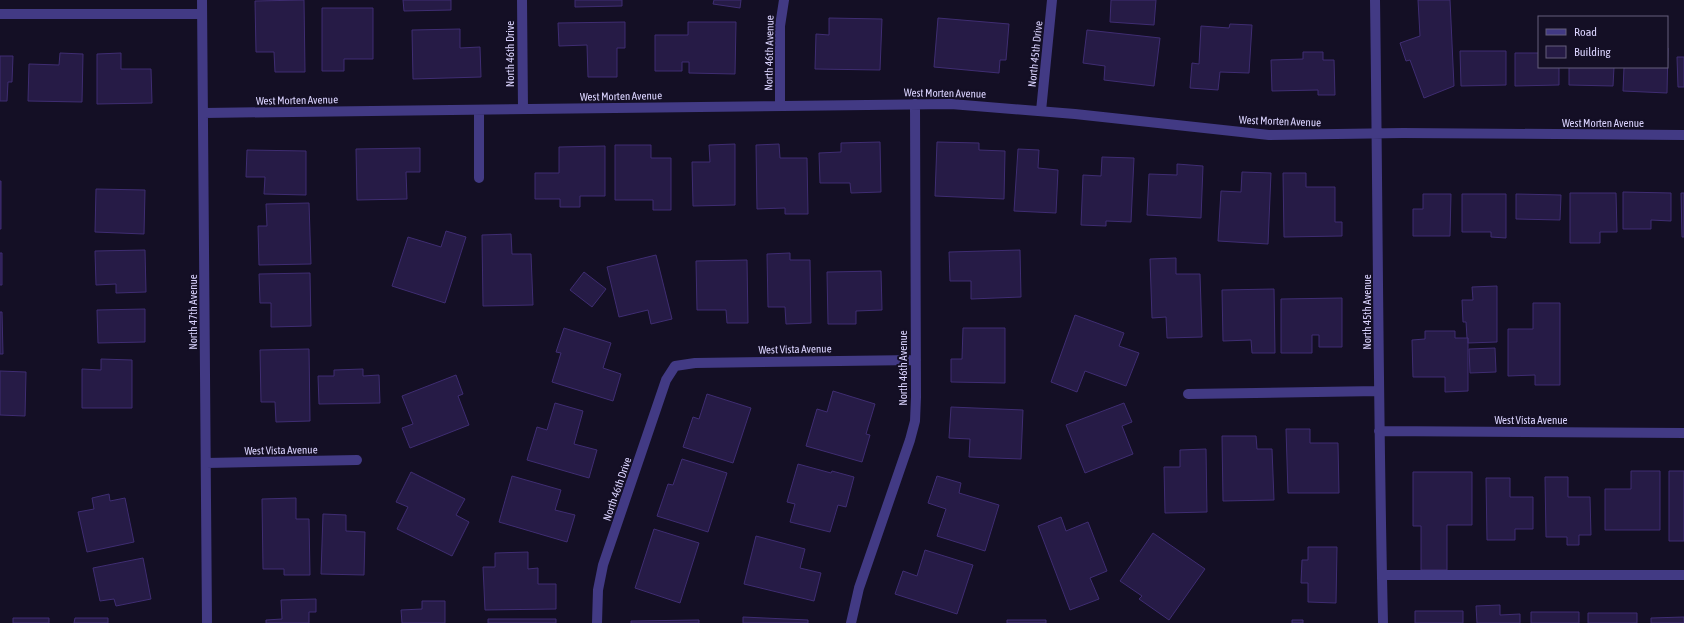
<svg xmlns="http://www.w3.org/2000/svg" width="1684" height="623" font-family="'Asap Condensed',sans-serif">
  <style>
    .building { fill: #261b46; stroke: #3f2d72 }
    .lines { fill: none; stroke-linecap: round; stroke-linejoin: round }
    .minor { stroke: #423a84; stroke-width: 10 }
    .labels { text-anchor: middle; stroke-width: 4; stroke-linejoin: round; paint-order: stroke }
    .street-label { font-size: 11px; fill: #dbd4ff; stroke: #140f25 }
  </style>
  <rect width="100%" height="100%" fill="#140f25"/>
  <path class="building" d="M 304,0 L 305,72 L 275,72 L 274,52 L 256,52 L 255,1 Z
    M 403,0 L 451,0 L 451,10 L 404,11 Z
    M 575,0 L 622,0 L 622,6 L 575,7 Z
    M 714,0 L 741,0 L 740,8 L 713,4 Z
    M 1111,0 L 1156,0 L 1154,25 L 1110,22 Z
    M 1418,0 L 1450,0 L 1454,86 L 1424,98 L 1410,60 L 1406,61 L 1400,43 L 1420,36 Z
    M 322,8 L 373,8 L 373,59 L 344,59 L 344,71 L 322,71 Z
    M 829,18 L 882,19 L 880,70 L 815,69 L 816,34 L 829,35 Z
    M 938,18 L 1009,24 L 1006,60 L 1000,60 L 999,73 L 934,67 Z
    M 625,22 L 625,48 L 617,48 L 617,77 L 588,77 L 587,45 L 559,46 L 558,23 Z
    M 688,22 L 736,22 L 735,74 L 689,73 L 689,62 L 682,62 L 682,71 L 655,71 L 655,35 L 688,35 Z
    M 1230,24 L 1252,25 L 1249,73 L 1220,72 L 1218,90 L 1190,88 L 1192,63 L 1199,64 L 1201,26 L 1229,28 Z
    M 460,29 L 460,48 L 480,47 L 481,77 L 413,79 L 412,30 Z
    M 1087,30 L 1160,38 L 1154,86 L 1104,80 L 1105,66 L 1083,63 Z
    M 1667,48 L 1668,48 L 1667,93 L 1623,91 L 1624,67 L 1667,67 Z
    M 1460,51 L 1506,51 L 1506,85 L 1461,86 Z
    M 1303,52 L 1323,52 L 1323,60 L 1334,60 L 1335,95 L 1318,95 L 1318,90 L 1272,91 L 1271,60 L 1303,59 Z
    M 60,53 L 83,54 L 82,102 L 28,101 L 29,64 L 59,65 Z
    M 121,53 L 121,69 L 151,69 L 152,103 L 97,104 L 97,54 Z
    M 1515,53 L 1539,53 L 1539,67 L 1559,67 L 1559,85 L 1515,86 Z
    M 0,56 L 13,56 L 12,82 L 8,82 L 7,101 L 0,101 Z
    M 1677,57 L 1684,57 L 1684,87 L 1678,87 Z
    M 1569,67 L 1614,67 L 1613,86 L 1569,85 Z
    M 880,142 L 881,192 L 851,193 L 850,183 L 820,183 L 819,153 L 841,152 L 841,143 Z
    M 937,142 L 979,143 L 979,150 L 1005,151 L 1004,199 L 935,196 Z
    M 735,144 L 735,205 L 693,206 L 692,162 L 710,162 L 709,145 Z
    M 779,144 L 780,158 L 807,158 L 808,214 L 785,214 L 785,208 L 757,209 L 756,145 Z
    M 615,145 L 651,145 L 651,158 L 671,158 L 671,210 L 653,210 L 653,200 L 615,200 Z
    M 605,146 L 605,196 L 580,196 L 580,207 L 560,207 L 560,199 L 535,199 L 535,173 L 559,173 L 559,147 Z
    M 420,148 L 420,172 L 406,172 L 407,199 L 357,200 L 356,149 Z
    M 1018,149 L 1039,150 L 1038,168 L 1058,170 L 1056,213 L 1014,211 Z
    M 247,150 L 306,151 L 306,195 L 264,194 L 265,177 L 246,177 Z
    M 1102,157 L 1134,158 L 1131,222 L 1106,221 L 1106,226 L 1081,225 L 1083,175 L 1101,176 Z
    M 1177,164 L 1203,166 L 1201,218 L 1147,215 L 1149,174 L 1177,175 Z
    M 1242,172 L 1271,173 L 1268,244 L 1218,241 L 1221,191 L 1241,192 Z
    M 1283,173 L 1306,173 L 1306,187 L 1335,187 L 1335,222 L 1342,222 L 1342,236 L 1284,237 Z
    M 0,181 L 1,181 L 1,229 L 0,229 Z
    M 96,189 L 145,190 L 144,234 L 95,232 Z
    M 1623,192 L 1671,193 L 1671,221 L 1651,220 L 1651,229 L 1623,229 Z
    M 1570,193 L 1616,193 L 1617,232 L 1600,232 L 1600,243 L 1570,243 Z
    M 1681,193 L 1684,193 L 1684,237 L 1682,237 Z
    M 1423,194 L 1451,194 L 1450,236 L 1413,236 L 1413,209 L 1423,209 Z
    M 1462,194 L 1506,194 L 1506,238 L 1491,237 L 1491,232 L 1462,232 Z
    M 1516,194 L 1561,195 L 1560,220 L 1516,219 Z
    M 309,203 L 311,264 L 259,265 L 258,226 L 267,226 L 266,204 Z
    M 446,231 L 466,237 L 445,303 L 392,286 L 408,237 L 441,247 Z
    M 511,234 L 512,254 L 531,254 L 533,305 L 483,306 L 482,235 Z
    M 145,250 L 146,292 L 116,293 L 116,284 L 96,285 L 95,251 Z
    M 1020,250 L 1021,297 L 971,299 L 971,281 L 950,281 L 949,252 Z
    M 0,253 L 2,253 L 2,285 L 0,285 Z
    M 790,253 L 790,260 L 810,260 L 811,323 L 786,324 L 785,307 L 768,307 L 767,254 Z
    M 656,255 L 672,319 L 651,324 L 648,310 L 619,317 L 607,267 Z
    M 1176,258 L 1176,274 L 1200,274 L 1202,337 L 1167,338 L 1166,317 L 1152,318 L 1150,259 Z
    M 747,260 L 748,323 L 727,323 L 726,310 L 697,310 L 696,261 Z
    M 881,271 L 882,310 L 856,311 L 856,324 L 828,324 L 827,272 Z
    M 584,272 L 606,289 L 592,307 L 570,290 Z
    M 310,273 L 311,326 L 271,327 L 271,303 L 260,303 L 259,274 Z
    M 1497,286 L 1497,342 L 1468,343 L 1468,338 L 1467,338 L 1466,322 L 1463,322 L 1462,300 L 1473,300 L 1472,287 Z
    M 1274,289 L 1275,353 L 1252,353 L 1251,340 L 1223,341 L 1222,290 Z
    M 1342,298 L 1342,347 L 1319,347 L 1319,335 L 1312,335 L 1312,353 L 1281,353 L 1281,299 Z
    M 1533,303 L 1560,303 L 1560,385 L 1535,385 L 1535,375 L 1508,376 L 1508,329 L 1533,329 Z
    M 145,309 L 145,342 L 98,343 L 97,310 Z
    M 0,312 L 2,312 L 3,354 L 0,354 Z
    M 1075,315 L 1124,333 L 1119,346 L 1139,353 L 1126,386 L 1085,371 L 1077,392 L 1051,382 Z
    M 564,328 L 611,343 L 603,368 L 621,374 L 613,401 L 552,382 L 561,353 L 556,352 Z
    M 963,328 L 1005,328 L 1005,383 L 951,382 L 951,359 L 962,359 Z
    M 1425,331 L 1455,331 L 1455,338 L 1468,338 L 1468,391 L 1445,392 L 1445,377 L 1413,377 L 1412,340 L 1425,339 Z
    M 1495,348 L 1496,372 L 1470,373 L 1469,349 Z
    M 309,349 L 310,421 L 276,422 L 275,402 L 261,402 L 260,350 Z
    M 101,359 L 132,360 L 132,408 L 82,408 L 82,369 L 101,370 Z
    M 363,369 L 363,376 L 379,375 L 380,403 L 319,404 L 318,376 L 334,376 L 334,370 Z
    M 0,371 L 26,372 L 25,416 L 0,415 Z
    M 456,375 L 463,394 L 458,396 L 469,425 L 410,448 L 402,428 L 413,424 L 402,396 Z
    M 833,391 L 875,404 L 866,434 L 870,435 L 862,462 L 806,446 L 817,409 L 827,412 Z
    M 707,394 L 751,408 L 733,463 L 683,447 L 693,417 L 699,419 Z
    M 555,403 L 583,411 L 574,444 L 597,450 L 589,478 L 527,460 L 537,427 L 547,430 Z
    M 1124,403 L 1132,422 L 1122,426 L 1133,454 L 1085,473 L 1066,425 Z
    M 951,407 L 1023,410 L 1021,459 L 969,457 L 970,439 L 949,438 Z
    M 1286,429 L 1310,429 L 1310,443 L 1338,443 L 1339,493 L 1288,493 Z
    M 1222,436 L 1256,436 L 1257,449 L 1272,449 L 1274,500 L 1223,501 Z
    M 1206,449 L 1207,512 L 1165,513 L 1164,467 L 1180,467 L 1180,450 Z
    M 682,459 L 727,473 L 708,532 L 657,516 L 668,484 L 673,485 Z
    M 798,464 L 831,473 L 832,471 L 854,477 L 846,507 L 838,505 L 830,532 L 790,522 L 795,504 L 787,502 Z
    M 1631,471 L 1660,471 L 1660,530 L 1605,530 L 1605,489 L 1631,489 Z
    M 1669,471 L 1684,471 L 1684,541 L 1669,541 Z
    M 411,472 L 465,499 L 456,515 L 469,522 L 452,556 L 397,529 L 408,507 L 396,502 Z
    M 1413,472 L 1472,472 L 1472,525 L 1447,525 L 1447,570 L 1421,570 L 1421,526 L 1413,526 Z
    M 512,476 L 561,490 L 555,510 L 575,515 L 567,542 L 499,522 Z
    M 937,476 L 961,483 L 959,493 L 999,505 L 985,551 L 937,536 L 946,509 L 928,503 Z
    M 1545,477 L 1568,477 L 1568,497 L 1590,497 L 1591,535 L 1579,535 L 1579,545 L 1567,545 L 1567,537 L 1546,537 Z
    M 1486,478 L 1510,478 L 1510,497 L 1533,497 L 1533,529 L 1515,529 L 1515,540 L 1487,540 Z
    M 109,494 L 110,501 L 125,498 L 134,542 L 87,552 L 78,512 L 94,509 L 92,498 Z
    M 296,498 L 296,519 L 309,519 L 310,575 L 284,575 L 284,569 L 263,569 L 262,499 Z
    M 323,514 L 346,515 L 346,531 L 365,532 L 364,575 L 321,574 Z
    M 1061,517 L 1066,531 L 1088,522 L 1107,571 L 1090,578 L 1099,599 L 1070,610 L 1038,526 Z
    M 654,529 L 699,543 L 680,603 L 635,588 Z
    M 1153,533 L 1205,569 L 1169,620 L 1139,599 L 1142,596 L 1120,581 Z
    M 756,536 L 805,549 L 800,568 L 821,573 L 814,601 L 744,584 Z
    M 1308,547 L 1337,547 L 1336,603 L 1308,602 L 1308,583 L 1301,583 L 1302,560 L 1308,560 Z
    M 925,550 L 973,565 L 957,614 L 895,594 L 903,571 L 917,576 Z
    M 528,552 L 528,569 L 538,568 L 538,584 L 556,584 L 556,609 L 485,610 L 483,567 L 495,567 L 495,553 Z
    M 143,558 L 151,599 L 116,606 L 114,599 L 100,601 L 93,568 Z
    M 316,599 L 316,612 L 309,612 L 309,623 L 266,623 L 266,620 L 282,619 L 281,600 Z
    M 422,601 L 445,601 L 445,623 L 402,623 L 401,610 L 422,609 Z
    M 1500,605 L 1500,615 L 1520,614 L 1520,623 L 1477,623 L 1476,606 Z
    M 1415,611 L 1463,611 L 1463,623 L 1415,623 Z
    M 1531,612 L 1579,612 L 1579,623 L 1531,623 Z
    M 1588,613 L 1637,613 L 1637,623 L 1588,623 Z
    M 743,617 L 808,620 L 808,623 L 743,623 Z
    M 1684,617 L 1684,623 L 1651,623 L 1651,618 Z
    M 13,618 L 49,618 L 49,623 L 13,623 Z
    M 75,618 L 108,618 L 108,623 L 74,623 Z
    M 488,619 L 556,619 L 556,623 L 488,623 Z
    M 699,620 L 699,623 L 631,623 L 631,621 Z
    M 1007,620 L 1046,620 L 1046,623 L 1007,623 Z
    M 1292,620 L 1303,620 L 1303,623 L 1292,623 Z"/>
  <g class="lines">
    <path class="minor" d="M 202,0 L 207,623
      M 522,0 L 523,109
      M 1375,0 C 1378,208 1378,415 1383,623
      M 0,14 L 202,14
      M 780,106 L 780,26 L 784,0
      M 479,110 L 479,178
      M 1041,111 L 1052,0
      M 204,113 L 951,104 L 1075,114 L 1269,135 L 1403,133 L 1684,135
      M 1188,394 L 1379,391
      M 1379,431 L 1684,433
      M 206,463 L 357,460
      M 1382,575 L 1684,575
      M 597,623 L 598,590 L 603,565 L 666,380 L 675,366 L 695,363 L 916,360
      M 851,623 L 859,588 L 910,440 L 915,421 L 916,397 L 915,104"/>
  </g>
  <g class="labels">
    <g class="street-label">
      <text transform="translate(769 53) rotate(-89)" y="4">North 46th Avenue</text>
      <text transform="translate(510 54) rotate(-90)" y="4">North 46th Drive</text>
      <text transform="translate(1035 54) rotate(-84)" y="4">North 45th Drive</text>
      <text transform="translate(945 93) rotate(1)" y="4">West Morten Avenue</text>
      <text transform="translate(621 96) rotate(-1)" y="4">West Morten Avenue</text>
      <text transform="translate(297 100) rotate(-1)" y="4">West Morten Avenue</text>
      <text transform="translate(1280 121) rotate(2)" y="4">West Morten Avenue</text>
      <text x="1603" y="127">West Morten Avenue</text>
      <text transform="translate(193 312) rotate(-90)" y="4">North 47th Avenue</text>
      <text transform="translate(1367 312) rotate(-90)" y="4">North 45th Avenue</text>
      <text transform="translate(795 349) rotate(-1)" y="4">West Vista Avenue</text>
      <text transform="translate(903 368) rotate(-90)" y="4">North 46th Avenue</text>
      <text x="1531" y="424">West Vista Avenue</text>
      <text transform="translate(281 450) rotate(-1)" y="4">West Vista Avenue</text>
      <text transform="translate(617 489) rotate(-71)" y="4">North 46th Drive</text>
    </g>
  </g>
  <rect x="1538" y="16" width="130" height="52" fill="#140f25" stroke="#645e7c"/>
  <rect x="1546" y="29" width="20" height="6" fill="#423a84" stroke="#645e7c"/>
  <text x="1574" y="36" font-size="12" fill="#dbd4ff">Road</text>
  <rect x="1546" y="46" width="20" height="12" fill="#261b46" stroke="#645e7c"/>
  <text x="1574" y="56" font-size="12" fill="#dbd4ff">Building</text>
</svg>
